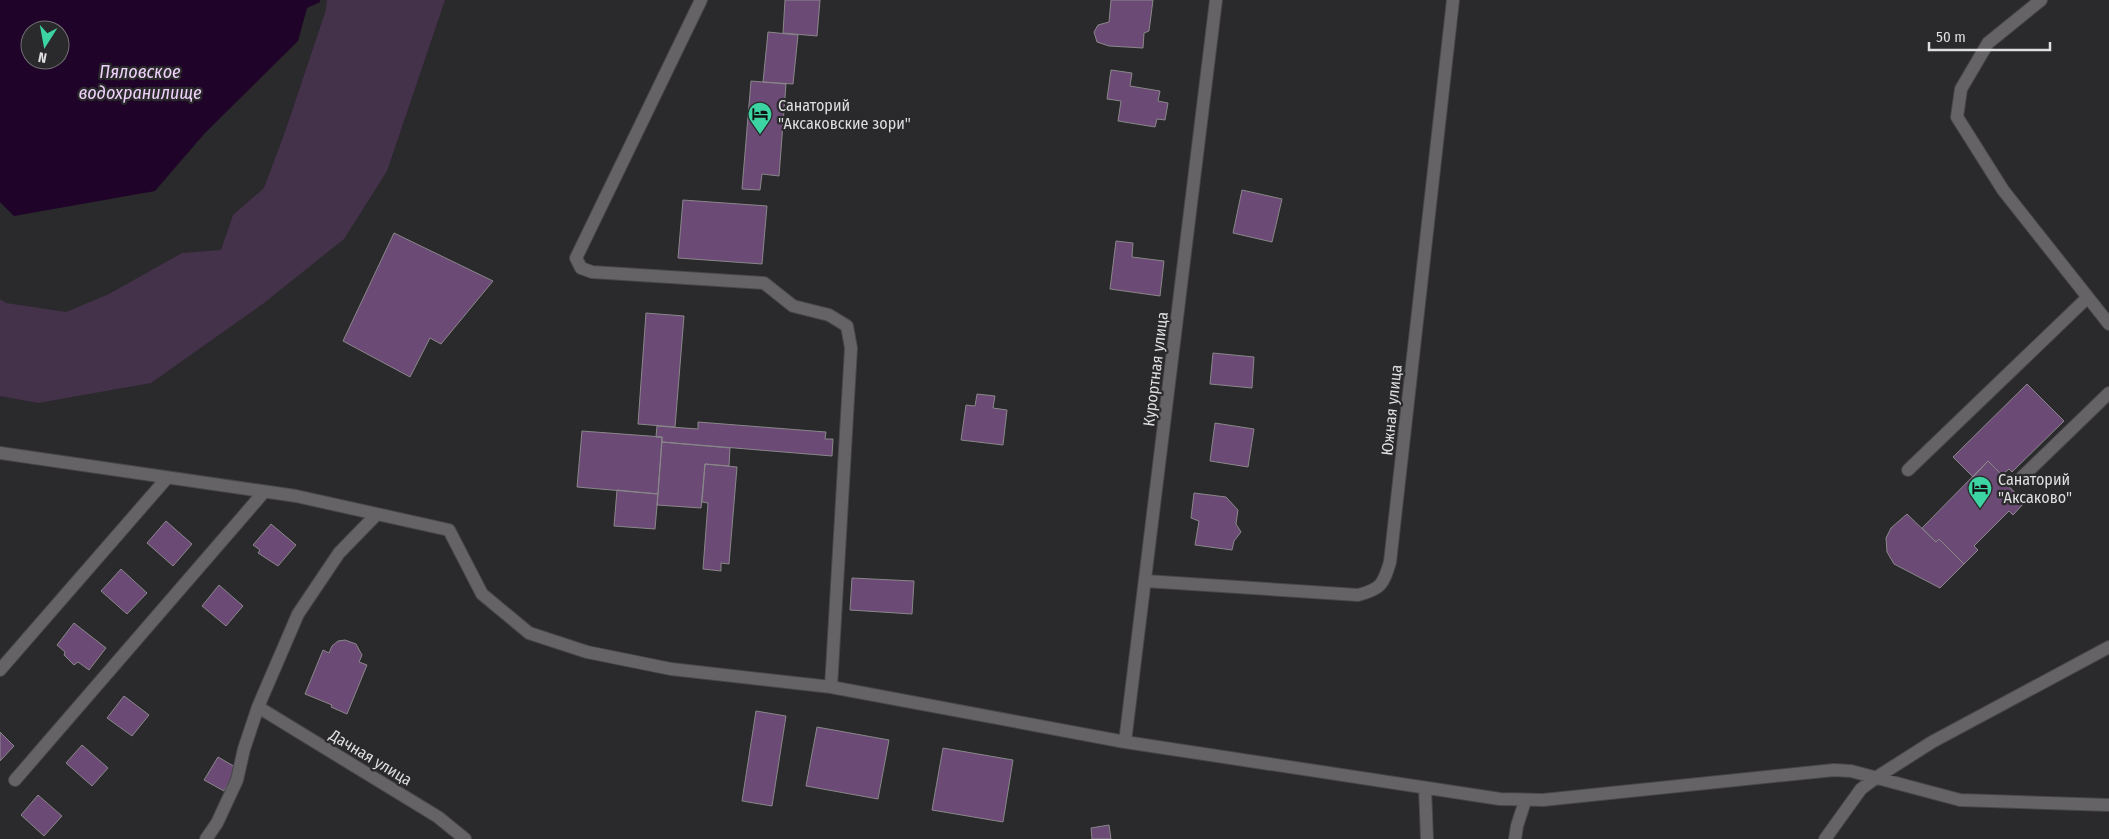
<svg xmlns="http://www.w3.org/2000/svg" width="2109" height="839" font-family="'Fira Sans Condensed',sans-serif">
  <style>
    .green { fill: #44324b }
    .water { fill: #1f0329; fill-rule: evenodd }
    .building { fill: #6b4b76; stroke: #8a878a }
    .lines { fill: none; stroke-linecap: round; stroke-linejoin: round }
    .minor-casing { stroke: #484649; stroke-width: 14 }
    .minor { stroke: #656366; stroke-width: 12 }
    .labels { text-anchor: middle; stroke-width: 4.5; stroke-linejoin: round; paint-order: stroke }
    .poi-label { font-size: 16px; fill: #dfdee0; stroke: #2a292b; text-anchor: start }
    .street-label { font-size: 16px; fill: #dfdee0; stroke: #2a292b }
    .water-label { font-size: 18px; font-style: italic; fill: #efd1fb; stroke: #2a292b }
  </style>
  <rect width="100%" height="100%" fill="#2a292b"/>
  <path class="green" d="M 327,0 L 445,0 L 387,171 L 344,239 L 264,303 L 151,383 L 38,403 L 0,396 L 0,299 L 6,303 L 66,312 L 109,294 L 182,253 L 221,250 L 233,215 L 264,188 L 285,132 L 326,10 Z"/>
  <path class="water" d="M 0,0 L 320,0 L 320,2 L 307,8 L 298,41 L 204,134 L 155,191 L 14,216 L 0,202 ZM 30,30 L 60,30 L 60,60 L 30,60 Z"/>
  <path class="building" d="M 785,0 L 820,0 L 817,36 L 783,33 Z
    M 1111,0 L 1153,0 L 1149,31 L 1144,33 L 1143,48 L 1109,46 L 1097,42 L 1094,32 L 1098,25 L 1109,22 Z
    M 768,32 L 798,35 L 793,84 L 763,82 Z
    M 1111,70 L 1132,73 L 1130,86 L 1160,91 L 1158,101 L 1168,103 L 1165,120 L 1157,119 L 1155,127 L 1118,121 L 1121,101 L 1107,99 Z
    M 751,81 L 786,84 L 779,176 L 762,174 L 760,190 L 742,189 Z
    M 1242,190 L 1282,199 L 1272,242 L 1233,233 Z
    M 683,200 L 767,206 L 762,264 L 678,258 Z
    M 394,233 L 493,281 L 441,344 L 430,338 L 410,377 L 343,341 Z
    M 1116,241 L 1133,243 L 1132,257 L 1164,261 L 1160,296 L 1110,289 Z
    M 646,313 L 684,316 L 675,427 L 638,424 Z
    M 1213,353 L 1254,357 L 1252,388 L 1210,384 Z
    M 2027,384 L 2064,421 L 2012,472 L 2009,469 L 2002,475 L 1988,461 L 1973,477 L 1953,457 Z
    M 977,394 L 995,396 L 993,408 L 1007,410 L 1003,445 L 961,440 L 966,405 L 975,406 Z
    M 698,422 L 826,432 L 825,439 L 833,439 L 832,456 L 662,442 L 662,437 L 656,437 L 657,426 L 698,429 Z
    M 1215,423 L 1254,429 L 1248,467 L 1210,461 Z
    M 582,431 L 662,437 L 658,494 L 577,487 Z
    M 662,442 L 730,448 L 729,466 L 705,464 L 701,508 L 657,505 Z
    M 1988,461 L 2002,475 L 2000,478 L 2025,502 L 2013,515 L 2009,511 L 1974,546 L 1978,550 L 1964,564 L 1939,539 L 1936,542 L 1922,528 Z
    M 705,464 L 737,467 L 729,564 L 721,563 L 721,571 L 703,569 L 708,503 L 702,502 Z
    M 617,490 L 658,494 L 655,529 L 614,526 Z
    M 1194,493 L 1226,497 L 1238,510 L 1236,524 L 1241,532 L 1234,541 L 1232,550 L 1195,545 L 1199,521 L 1191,518 Z
    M 1907,514 L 1936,542 L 1939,539 L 1964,564 L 1940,588 L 1894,564 L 1887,552 L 1886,538 L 1891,528 Z
    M 166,521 L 192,544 L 173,566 L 147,543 Z
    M 271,524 L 296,545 L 278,566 L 258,553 L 260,550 L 253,545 Z
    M 121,569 L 147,593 L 127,614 L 101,591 Z
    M 852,578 L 914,581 L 912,614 L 850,610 Z
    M 219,585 L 243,606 L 226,626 L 202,606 Z
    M 74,623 L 106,648 L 89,670 L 78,662 L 74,665 L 64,655 L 65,652 L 57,645 Z
    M 345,640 L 356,644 L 362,655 L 359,662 L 367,665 L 347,714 L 331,707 L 332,705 L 305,694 L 323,650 L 329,653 L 332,646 L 338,641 Z
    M 124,696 L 149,715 L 132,736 L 107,718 Z
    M 756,711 L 786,716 L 772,806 L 742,801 Z
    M 817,727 L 889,740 L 878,799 L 806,786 Z
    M 0,732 L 14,746 L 0,761 Z
    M 82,745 L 108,768 L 92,786 L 66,763 Z
    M 943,748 L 1013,760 L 1003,822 L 932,810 Z
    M 218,757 L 237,768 L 224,791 L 204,780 Z
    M 38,795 L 62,816 L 44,836 L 21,815 Z
    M 1109,825 L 1111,839 L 1092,839 L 1091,828 Z"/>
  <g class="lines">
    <defs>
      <path id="minor" d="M 701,0 L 576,258 L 581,268 L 592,272 L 764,283 L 793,306 L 829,315 L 847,326 L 851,348 L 831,687
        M 2041,0 L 1988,43 L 1961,89 L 1957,117 L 2003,190 L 2109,324
        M 0,453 L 296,496 L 449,530 L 482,594 L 529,633 L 587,652 L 671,669 L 831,687 L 1125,742 L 1500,799 L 1543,800 L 1834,770 L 1851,771 L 1960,800 L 2109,805
        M 1908,470 L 2087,298
        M 2019,480 L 2109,393
        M 1145,581 L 1358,595 C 1381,589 1383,585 1390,562 L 1453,0
        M 0,670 L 167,478
        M 258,707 L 438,817 L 465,839
        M 1125,742 L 1216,0
        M 15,780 L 264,492
        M 1425,788 L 1427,839
        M 206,839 L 217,823 L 237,780 L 244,749 L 258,707 L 298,614 L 339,553 L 377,514
        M 1515,839 L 1517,826 L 1525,801
        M 1825,839 L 1861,789 L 1877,777 L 1932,742 L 2109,647"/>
    </defs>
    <use href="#minor" class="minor-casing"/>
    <use href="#minor" class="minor"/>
  </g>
  <defs>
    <symbol id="hotel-pin" viewBox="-11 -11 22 30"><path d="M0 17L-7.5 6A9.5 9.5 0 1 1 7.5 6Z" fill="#3dd4a3" stroke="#2a292b"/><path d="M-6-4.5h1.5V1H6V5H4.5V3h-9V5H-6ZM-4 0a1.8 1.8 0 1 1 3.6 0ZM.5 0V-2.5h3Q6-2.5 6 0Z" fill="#111"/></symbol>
  </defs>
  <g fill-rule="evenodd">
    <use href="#hotel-pin" x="746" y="100" width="28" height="38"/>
    <use href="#hotel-pin" x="1966" y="474" width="28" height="38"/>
  </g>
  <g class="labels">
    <g class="poi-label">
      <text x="778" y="111">Санаторий<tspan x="778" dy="18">"Аксаковские зори"</tspan></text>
      <text x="1998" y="485">Санаторий<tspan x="1998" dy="18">"Аксаково"</tspan></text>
    </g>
    <g class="street-label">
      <text transform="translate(1155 369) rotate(-83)" y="6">Курортная улица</text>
      <text transform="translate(1391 410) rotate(-84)" y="6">Южная улица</text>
      <text transform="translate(371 757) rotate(31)" y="6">Дачная улица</text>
    </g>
    <g class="water-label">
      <text x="140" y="78">Пяловское<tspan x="140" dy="21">водохранилище</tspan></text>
    </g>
  </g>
  <g transform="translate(45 45) rotate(191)"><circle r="24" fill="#2a292b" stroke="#727173"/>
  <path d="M0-4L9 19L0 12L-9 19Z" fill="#3dd4a3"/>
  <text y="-8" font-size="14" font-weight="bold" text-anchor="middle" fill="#dfdee0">N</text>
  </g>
  <path d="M1929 42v8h121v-8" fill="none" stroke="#dfdee0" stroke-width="2.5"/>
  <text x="1936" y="42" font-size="15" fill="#dfdee0" stroke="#2a292b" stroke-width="4" paint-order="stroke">50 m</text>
</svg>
